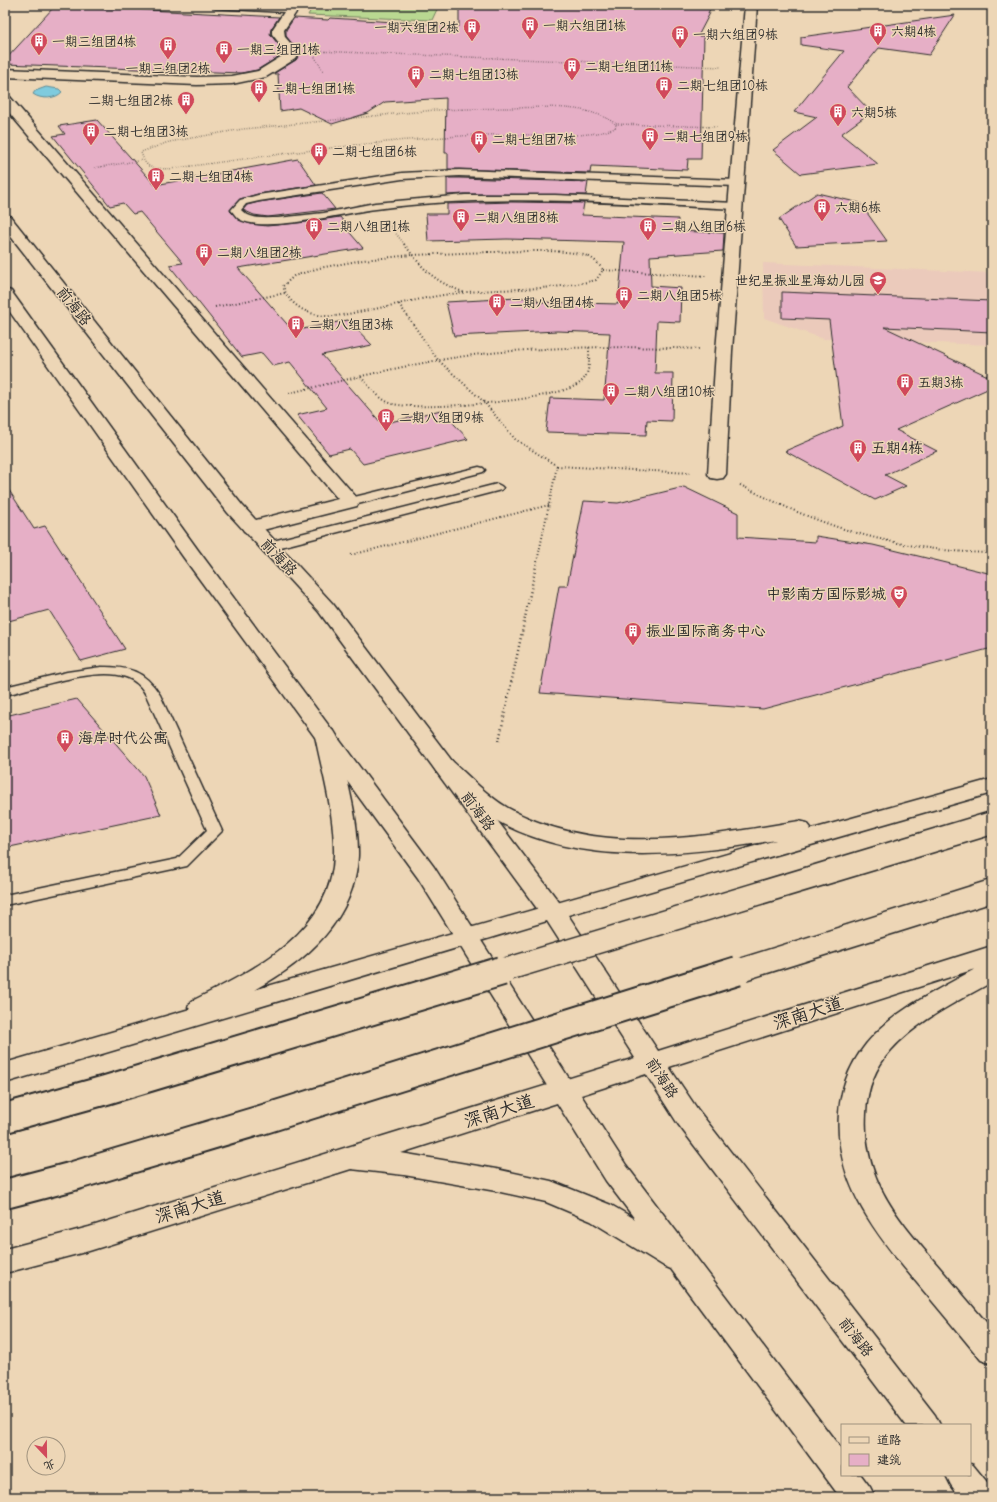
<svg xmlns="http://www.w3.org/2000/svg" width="997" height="1502" font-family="'Comic Neue','LXGW WenKai TC',sans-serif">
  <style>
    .built { fill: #ebcabb }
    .green { fill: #b9d891; stroke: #72825e }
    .water { fill: #7fcbde; stroke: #5d8b96 }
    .building { fill: #e6afc6; stroke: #2b2b2b }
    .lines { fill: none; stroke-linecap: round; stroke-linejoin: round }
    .lane-casing { stroke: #2b2b2b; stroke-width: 3 }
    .street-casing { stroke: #2b2b2b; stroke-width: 3 }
    .secondary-casing { stroke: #2b2b2b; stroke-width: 3 }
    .primary-casing { stroke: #2b2b2b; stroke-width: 3 }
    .path-far2 { stroke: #2b2b2b; stroke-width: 1.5; stroke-dasharray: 0.5 2; stroke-linecap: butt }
    .path-far1 { stroke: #2b2b2b; stroke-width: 2; stroke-dasharray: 1 2.5; stroke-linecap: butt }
    .path { stroke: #2b2b2b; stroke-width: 2.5; stroke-dasharray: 1 3; stroke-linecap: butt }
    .lane { fill: #edd6b6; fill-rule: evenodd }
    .street { fill: #edd6b6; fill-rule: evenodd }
    .secondary { fill: #edd6b6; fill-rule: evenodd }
    .primary { fill: #edd6b6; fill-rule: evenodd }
    .primary-bridge-far1-casing { stroke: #2b2b2b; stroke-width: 25; stroke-linecap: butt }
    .primary-bridge-casing { stroke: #2b2b2b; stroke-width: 32; stroke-linecap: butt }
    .primary-bridge-far1 { stroke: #edd6b6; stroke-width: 22 }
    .primary-bridge { stroke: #edd6b6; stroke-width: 28 }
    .labels { text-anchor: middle; stroke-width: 3; stroke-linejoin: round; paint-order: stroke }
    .far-poi-label { font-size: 13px; fill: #2b2b2b; stroke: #edd6b6; text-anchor: start }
    .street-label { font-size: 15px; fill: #2b2b2b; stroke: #edd6b6 }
    .poi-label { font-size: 15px; fill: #2b2b2b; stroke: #edd6b6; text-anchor: start }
    .near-street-label { font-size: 18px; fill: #2b2b2b; stroke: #edd6b6 }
  </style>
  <rect width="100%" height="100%" fill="#edd6b6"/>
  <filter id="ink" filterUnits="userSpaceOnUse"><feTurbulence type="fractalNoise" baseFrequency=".025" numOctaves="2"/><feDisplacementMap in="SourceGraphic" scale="8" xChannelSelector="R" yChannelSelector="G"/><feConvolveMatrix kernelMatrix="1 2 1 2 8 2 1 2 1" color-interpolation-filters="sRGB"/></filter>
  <g filter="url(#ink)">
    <path class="built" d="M 763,263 L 992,273 L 992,345 L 824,339 L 764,318 Z"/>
    <path class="green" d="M 314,5 L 439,5 L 432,20 L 308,15 Z"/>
    <path class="water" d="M 46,87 L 59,89 L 62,92 C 56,99 41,100 33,94 L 35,91 Z"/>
    <path class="building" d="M 459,5 L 712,5 L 708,13 L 710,13 L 698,36 L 704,36 L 701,159 L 688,159 L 687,170 L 591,166 L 590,173 L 448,169 L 448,153 L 445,153 L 446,98 L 385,102 L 368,113 L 332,124 L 299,108 L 280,111 L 278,74 L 273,74 L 296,60 L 300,54 L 286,36 L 286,30 L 294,18 L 328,20 L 330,18 L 459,26 Z
      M 53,8 L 130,9 L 279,17 L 271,29 L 270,34 L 285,53 L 257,70 L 241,73 L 5,64 L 5,60 Z
      M 955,15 L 929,55 L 879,48 L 847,87 L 871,112 L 841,134 L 878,164 L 801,174 L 773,150 L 817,117 L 794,112 L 844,51 L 801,45 L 801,37 Z
      M 97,120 L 155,185 L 298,159 L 316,185 L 258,194 L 240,199 L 230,211 L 239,220 L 251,224 L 267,226 L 306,222 L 340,217 L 348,227 L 345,227 L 363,248 L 238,268 L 293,331 L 348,320 L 372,345 L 322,355 L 382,424 L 441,410 L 468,439 L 363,464 L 350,449 L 329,454 L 297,415 L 327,408 L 290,362 L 273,366 L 262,353 L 242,357 L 169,265 L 183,263 L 140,212 L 133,214 L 123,203 L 110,206 L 53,136 L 65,134 L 59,126 Z
      M 447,178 L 459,178 L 588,182 L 586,195 L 465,194 L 447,195 Z
      M 322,193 L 335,209 L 268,217 L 254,215 L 243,210 L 247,205 L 259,202 Z
      M 817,193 L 860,203 L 887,241 L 796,246 L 779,219 Z
      M 511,202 L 584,203 L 582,215 L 678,219 L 677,231 L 724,233 L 723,251 L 650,256 L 651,286 L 681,288 L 680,322 L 657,321 L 655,373 L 673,373 L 672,421 L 647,420 L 646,435 L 546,432 L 550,398 L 604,400 L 610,333 L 557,331 L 454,336 L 446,302 L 536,297 L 538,302 L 618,304 L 624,242 L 507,239 L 428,241 L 426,214 L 447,214 L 447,204 Z
      M 782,292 L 992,301 L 992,332 L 884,327 L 992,378 L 992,387 L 896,430 L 937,451 L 885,475 L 906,486 L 875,500 L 785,451 L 843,426 L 829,320 L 782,318 Z
      M 5,484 L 34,529 L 45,526 L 125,649 L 81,661 L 49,610 L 5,622 Z
      M 684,487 L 738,513 L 738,537 L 816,542 L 816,536 L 873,545 L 992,574 L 992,648 L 763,709 L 540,693 L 559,586 L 567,586 L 584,501 L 618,503 Z
      M 77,699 L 144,776 L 161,815 L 5,848 L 5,716 Z"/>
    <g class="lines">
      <defs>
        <path id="lane" d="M 459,170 L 737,180 L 741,183 L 737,186 L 459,176 L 402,179 L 259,201 L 246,204 L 241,210 C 251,220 264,218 278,218 L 324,213 L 375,203 L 465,195 L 555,195 L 735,203 L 740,206 L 735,209 C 616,203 496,193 376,209 C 348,212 263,234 239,219 C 236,217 234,213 231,210 L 240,200 L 258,195 L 402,173 Z
          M 479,467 L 483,468 L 485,470 L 483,472 L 350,506 L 344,502 L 346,499 Z
          M 497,484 L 501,486 L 503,488 L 501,490 L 269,550 L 263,546 L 265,543 Z
          M 101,667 C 129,667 144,670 160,695 L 222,831 L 187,866 L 5,905 L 5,895 L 177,859 L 207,830 L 146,695 C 142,687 135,680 126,677 C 97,666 35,688 5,695 L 5,687 L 67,672 Z"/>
        <path id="street" d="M 209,5 L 301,5 L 284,30 L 285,37 L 299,53 L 295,59 L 266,77 L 232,84 L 197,85 L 5,77 L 5,69 L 197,77 L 232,76 L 258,71 L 287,53 L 272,34 L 272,30 L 284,12 L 215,8 Z
          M 745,5 L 757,5 L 732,351 L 726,474 L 723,478 L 717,479 L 711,478 L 708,474 L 716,351 Z
          M 5,96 L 10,97 L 357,498 L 359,502 L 357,506 L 251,533 L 244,531 L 242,527 L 244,523 L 338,499 L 5,108 Z"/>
        <path id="secondary" d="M 5,215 L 10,216 L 242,505 L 333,604 L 562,906 L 565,912 L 562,918 L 553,920 L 544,918 L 319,612 L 228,513 L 5,229 Z
          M 5,289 L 11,291 L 198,550 L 434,867 L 572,1083 L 576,1090 L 572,1097 L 563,1100 L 554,1097 L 418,878 L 184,558 L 5,305 Z"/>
        <path id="primary" d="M 326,729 L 334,731 L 337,736 C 345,775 359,817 358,856 C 355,919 306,962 254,990 L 776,840 C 681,856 579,868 492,818 C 471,806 454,787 436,771 L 433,766 L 436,761 L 444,759 L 452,761 C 470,777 487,796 508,808 C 597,858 703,837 799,821 L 807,823 L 811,828 L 809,830 L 992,779 L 992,793 L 568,915 L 658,1051 L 992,946 L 992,982 C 958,1001 918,1020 891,1050 C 875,1068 867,1088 866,1113 C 862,1176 894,1215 933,1260 C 953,1283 972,1306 992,1329 L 992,1364 L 981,1360 C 958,1332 935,1304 912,1277 C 872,1229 834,1179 839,1113 C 841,1084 853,1057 874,1035 C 902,1006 940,989 975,969 L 669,1067 L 698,1110 L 935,1415 L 940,1425 L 906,1425 L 678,1124 L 646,1074 L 581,1095 L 626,1165 L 842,1450 L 842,1475 L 861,1475 L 870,1487 L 875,1497 L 840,1497 L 671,1269 L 664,1266 L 591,1221 L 546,1202 L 496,1191 L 404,1175 L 351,1169 L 89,1251 L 5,1273 L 5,1249 L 89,1227 L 635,1058 L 547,921 L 5,1083 L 5,1063 L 190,1009 L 188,1007 L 192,1001 C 252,971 332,933 334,855 C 335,816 323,775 315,736 L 318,731 ZM 557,1103 L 606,1181 L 635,1219 L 611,1205 L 551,1181 L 496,1169 L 401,1153 Z
          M 970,1464 L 973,1465 L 991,1487 L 992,1497 L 960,1497 L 951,1485 L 946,1475 L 970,1475 Z"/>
      </defs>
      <use href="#lane" class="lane-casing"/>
      <use href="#street" class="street-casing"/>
      <use href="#secondary" class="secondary-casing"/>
      <use href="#primary" class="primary-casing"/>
      <path class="path-far2" d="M 315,51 L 722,67
        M 315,57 L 325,74
        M 505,108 C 541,108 585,102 616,124 L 615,128 C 596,136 572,135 552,135 C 522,135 491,134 461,136 C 363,142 266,156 169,169 C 152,168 146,170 141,152 L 169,142 L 243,129 L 435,110 Z
        M 616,124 L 718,127
        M 376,143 L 388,158
        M 94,168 L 143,160
        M 390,226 L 405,245"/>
      <path class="path-far1" d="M 404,244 C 424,270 432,280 463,292
        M 488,252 C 513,252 565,248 587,256 C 593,258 599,264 603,270 L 596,280 C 548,292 499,287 451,294 C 419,298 389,307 358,312 C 347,314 336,317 325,316 C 306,314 289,305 283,286 L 294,276 L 319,268 L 363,260 L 412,255 Z
        M 603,270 L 706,276
        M 399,304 L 438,360 L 484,402 L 515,439 L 557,466
        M 215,307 L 285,293
        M 361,377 C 370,387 379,400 393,404 C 421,411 561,401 581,382 C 591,373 589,359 589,347
        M 289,393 C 350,379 411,363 473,355 C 548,346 624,346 700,349
        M 740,485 C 763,496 786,508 810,517 C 868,540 930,552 992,553
        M 351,555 L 549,505
        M 537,562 L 557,466 L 691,473"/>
      <path class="path" d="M 499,741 L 537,561"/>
      <use href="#lane" class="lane"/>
      <use href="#street" class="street"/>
      <use href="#secondary" class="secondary"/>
      <use href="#primary" class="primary"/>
      <defs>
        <path id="primary-bridge-far1" d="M 498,972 L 992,823
          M 734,972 L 992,891"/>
        <path id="primary-bridge" d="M 5,1118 L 106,1090 L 502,971
          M 5,1194 L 70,1177 L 261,1120 L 737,971"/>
      </defs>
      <use href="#primary-bridge-far1" class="primary-bridge-far1-casing"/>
      <use href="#primary-bridge" class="primary-bridge-casing"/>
      <use href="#primary-bridge-far1" class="primary-bridge-far1"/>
      <use href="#primary-bridge" class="primary-bridge"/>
    </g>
  </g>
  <defs>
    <symbol id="building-pin" viewBox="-11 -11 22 30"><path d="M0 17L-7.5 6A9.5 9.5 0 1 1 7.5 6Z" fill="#d1495b" stroke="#edd6b6"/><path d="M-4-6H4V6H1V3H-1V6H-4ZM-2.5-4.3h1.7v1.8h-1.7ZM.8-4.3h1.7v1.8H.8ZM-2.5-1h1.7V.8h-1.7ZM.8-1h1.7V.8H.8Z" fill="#fff"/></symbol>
    <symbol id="school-pin" viewBox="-11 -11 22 30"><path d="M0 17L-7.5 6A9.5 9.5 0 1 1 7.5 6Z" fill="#d1495b" stroke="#edd6b6"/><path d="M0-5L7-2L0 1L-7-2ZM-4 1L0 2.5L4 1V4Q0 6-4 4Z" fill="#fff"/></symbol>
    <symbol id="theatre-pin" viewBox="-11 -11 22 30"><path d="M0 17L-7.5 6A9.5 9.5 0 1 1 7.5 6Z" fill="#d1495b" stroke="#edd6b6"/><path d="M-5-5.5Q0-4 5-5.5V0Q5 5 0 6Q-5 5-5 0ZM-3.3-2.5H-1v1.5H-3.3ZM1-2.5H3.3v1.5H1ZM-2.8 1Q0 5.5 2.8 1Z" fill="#fff"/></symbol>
  </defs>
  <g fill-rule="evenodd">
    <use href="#building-pin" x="520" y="15" width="20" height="27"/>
    <use href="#building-pin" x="462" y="17" width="20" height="27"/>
    <use href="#building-pin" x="868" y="21" width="20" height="27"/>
    <use href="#building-pin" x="670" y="24" width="20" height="27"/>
    <use href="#building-pin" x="29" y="31" width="20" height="27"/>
    <use href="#building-pin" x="158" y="35" width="20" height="27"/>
    <use href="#building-pin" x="214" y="39" width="20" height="27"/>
    <use href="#building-pin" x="562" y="56" width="20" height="27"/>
    <use href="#building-pin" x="406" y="64" width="20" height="27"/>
    <use href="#building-pin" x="654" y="75" width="20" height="27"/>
    <use href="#building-pin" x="249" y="78" width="20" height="27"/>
    <use href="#building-pin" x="176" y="90" width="20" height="27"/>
    <use href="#building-pin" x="828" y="102" width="20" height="27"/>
    <use href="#building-pin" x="81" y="121" width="20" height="27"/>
    <use href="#building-pin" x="640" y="126" width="20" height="27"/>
    <use href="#building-pin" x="469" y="129" width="20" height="27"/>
    <use href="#building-pin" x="309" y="141" width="20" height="27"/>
    <use href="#building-pin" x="146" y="166" width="20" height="27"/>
    <use href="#building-pin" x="812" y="197" width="20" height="27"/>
    <use href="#building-pin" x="451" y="207" width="20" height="27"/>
    <use href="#building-pin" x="304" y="216" width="20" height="27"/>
    <use href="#building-pin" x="638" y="216" width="20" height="27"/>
    <use href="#building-pin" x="194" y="242" width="20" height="27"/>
    <use href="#school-pin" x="868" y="270" width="20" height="27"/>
    <use href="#building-pin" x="614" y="285" width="20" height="27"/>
    <use href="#building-pin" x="487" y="292" width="20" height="27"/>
    <use href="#building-pin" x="286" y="314" width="20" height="27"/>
    <use href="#building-pin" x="895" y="372" width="20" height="27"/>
    <use href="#building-pin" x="601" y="381" width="20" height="27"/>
    <use href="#building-pin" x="376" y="407" width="20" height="27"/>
    <use href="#building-pin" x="848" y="438" width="20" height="27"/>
    <use href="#theatre-pin" x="889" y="584" width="20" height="27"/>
    <use href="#building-pin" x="623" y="621" width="20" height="27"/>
    <use href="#building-pin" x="55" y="728" width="20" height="27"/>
  </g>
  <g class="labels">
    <g class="far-poi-label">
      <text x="543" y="30">一期六组团1栋</text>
      <text x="459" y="32" text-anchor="end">一期六组团2栋</text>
      <text x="891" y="36">六期4栋</text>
      <text x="693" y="39">一期六组团9栋</text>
      <text x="52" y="46">一期三组团4栋</text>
      <text x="237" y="54">一期三组团1栋</text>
      <text x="585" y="71">二期七组团11栋</text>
      <text x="168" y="73" text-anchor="middle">一期三组团2栋</text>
      <text x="429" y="79">二期七组团13栋</text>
      <text x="677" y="90">二期七组团10栋</text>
      <text x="272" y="93">二期七组团1栋</text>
      <text x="173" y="105" text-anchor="end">二期七组团2栋</text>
      <text x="851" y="117">六期5栋</text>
      <text x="104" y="136">二期七组团3栋</text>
      <text x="663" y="141">二期七组团9栋</text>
      <text x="492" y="144">二期七组团7栋</text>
      <text x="332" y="156">二期七组团6栋</text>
      <text x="169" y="181">二期七组团4栋</text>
      <text x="835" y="212">六期6栋</text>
      <text x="474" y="222">二期八组团8栋</text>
      <text x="327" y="231">二期八组团1栋</text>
      <text x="661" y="231">二期八组团6栋</text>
      <text x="217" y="257">二期八组团2栋</text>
      <text x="865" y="285" text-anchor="end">世纪星振业星海幼儿园</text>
      <text x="637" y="300">二期八组团5栋</text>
      <text x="510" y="307">二期八组团4栋</text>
      <text x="309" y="329">二期八组团3栋</text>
      <text x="918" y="387">五期3栋</text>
      <text x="624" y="396">二期八组团10栋</text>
      <text x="399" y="422">二期八组团9栋</text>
    </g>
    <g class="street-label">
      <text transform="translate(74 306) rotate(51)" y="5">前海路</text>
      <text transform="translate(279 557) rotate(47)" y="5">前海路</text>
      <text transform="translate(478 811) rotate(53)" y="5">前海路</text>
      <text transform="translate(662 1078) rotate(57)" y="5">前海路</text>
      <text transform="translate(856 1337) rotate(52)" y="5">前海路</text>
    </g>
    <g class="poi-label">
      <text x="871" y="453">五期4栋</text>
      <text x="886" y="599" text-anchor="end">中影南方国际影城</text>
      <text x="646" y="636">振业国际商务中心</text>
      <text x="78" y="743">海岸时代公寓</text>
    </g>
    <g class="near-street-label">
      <text transform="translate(808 1013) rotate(-18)" y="6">深南大道</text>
      <text transform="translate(499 1111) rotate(-18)" y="6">深南大道</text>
      <text transform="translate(190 1207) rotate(-17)" y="6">深南大道</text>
    </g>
  </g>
  <rect width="997" height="1502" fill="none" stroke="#edd6b6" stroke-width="20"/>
  <rect x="10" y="10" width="977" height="1482" fill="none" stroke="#2b2b2b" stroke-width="1.5" filter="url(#ink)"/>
  <rect x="841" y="1424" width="130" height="52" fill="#edd6b6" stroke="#9f927e"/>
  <rect x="849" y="1437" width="20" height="6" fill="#edd6b6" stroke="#9f927e"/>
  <text x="877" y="1444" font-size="12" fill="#2b2b2b">道路</text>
  <rect x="849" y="1454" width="20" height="12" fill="#e6afc6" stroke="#9f927e"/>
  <text x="877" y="1464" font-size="12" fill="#2b2b2b">建筑</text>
  <g transform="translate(46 1456) rotate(158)"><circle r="19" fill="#edd6b6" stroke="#9f927e"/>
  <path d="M0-3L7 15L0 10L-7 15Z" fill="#d1495b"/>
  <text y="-6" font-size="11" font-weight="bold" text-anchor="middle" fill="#2b2b2b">北</text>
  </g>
</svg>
